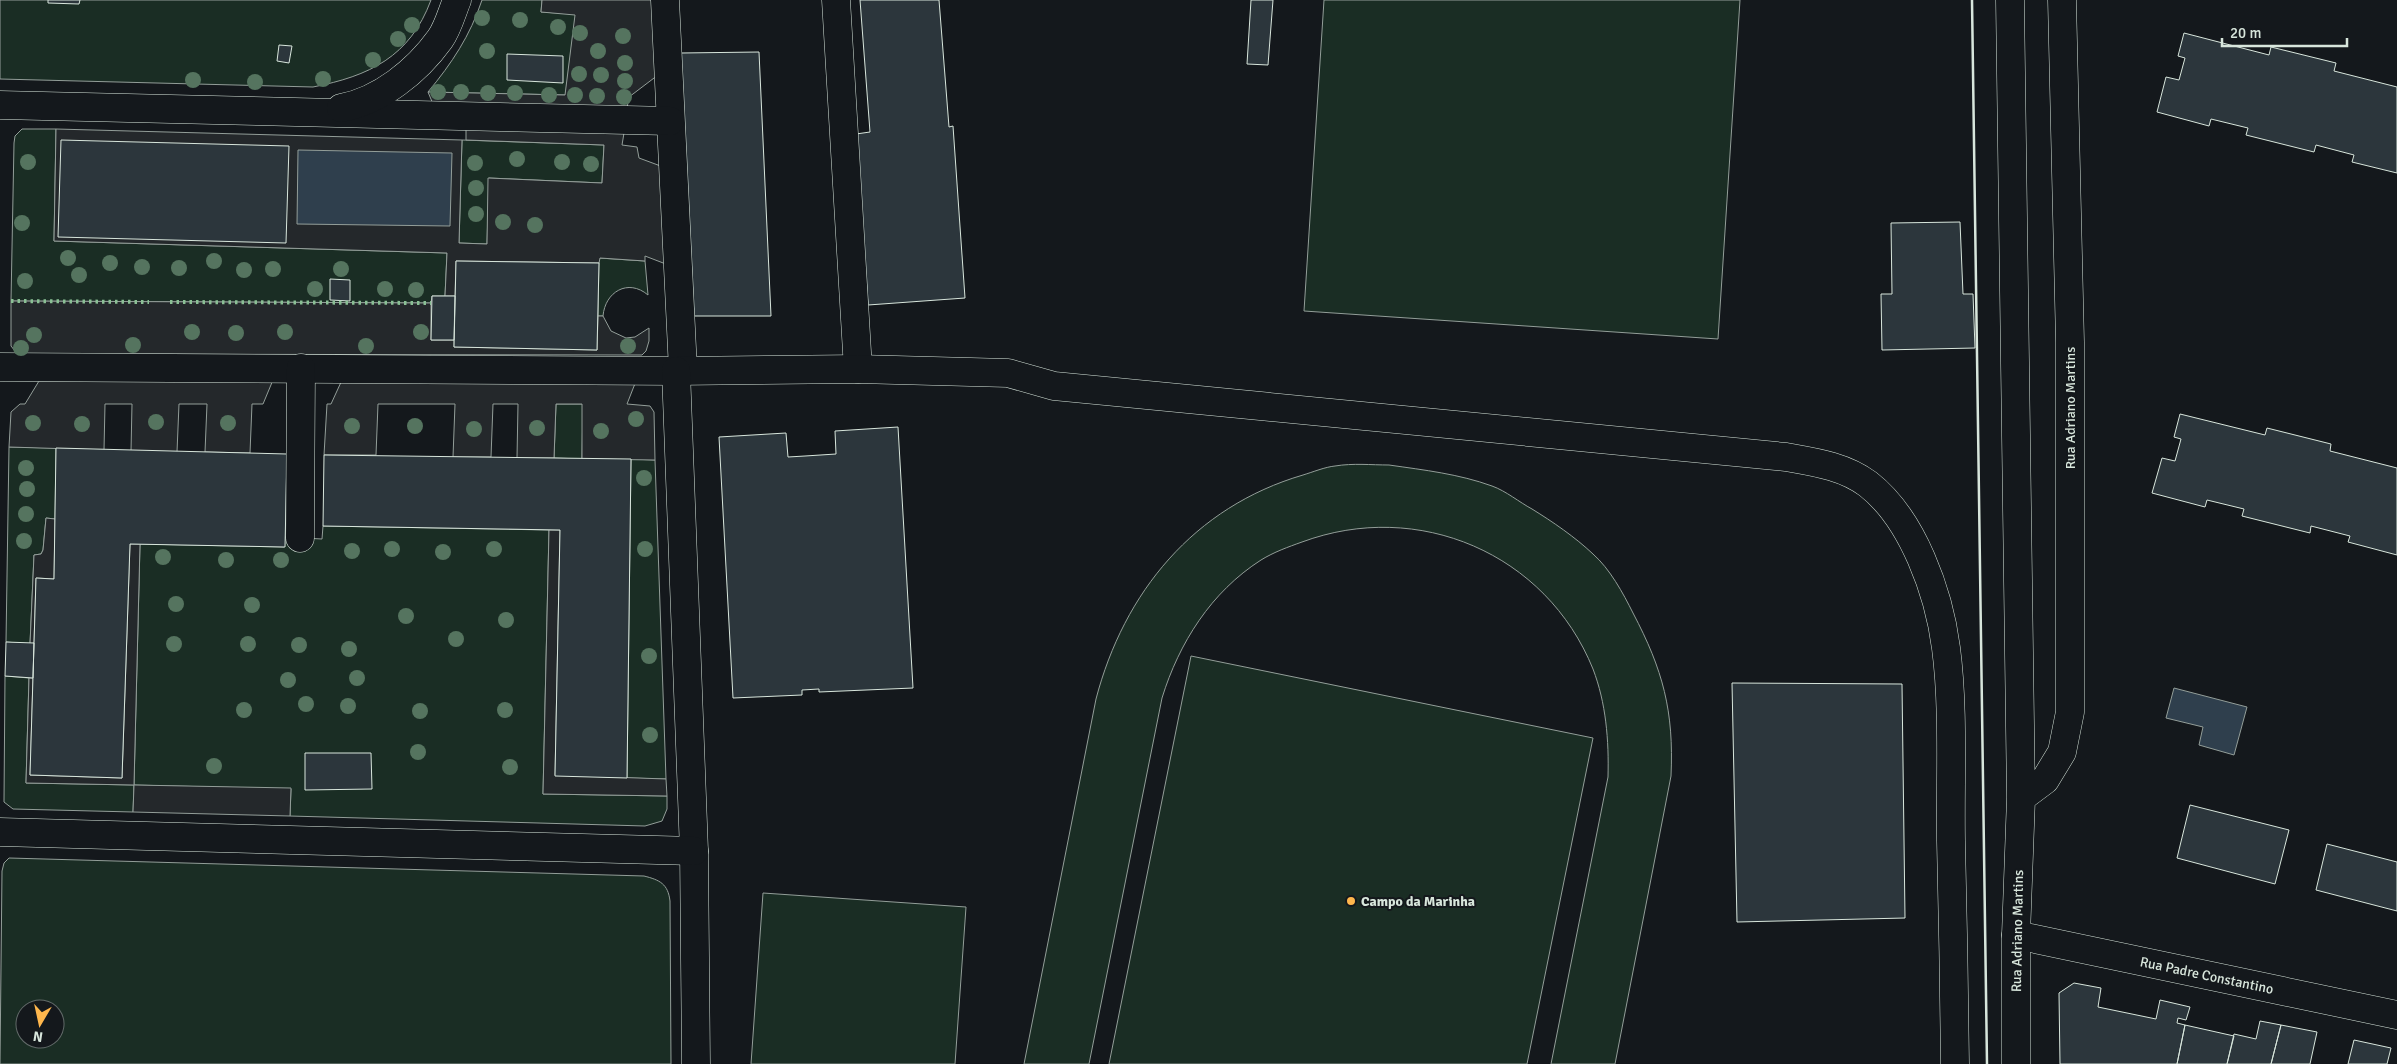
<svg xmlns="http://www.w3.org/2000/svg" width="2397" height="1064" font-family="Signika,sans-serif">
  <style>
    .green { fill: #1a2d24; stroke: #939e99; fill-rule: evenodd }
    .parking { fill: #24282b; stroke: #939e99 }
    .water { fill: #2f3f4d; stroke: #939e99 }
    .building { fill: #2c363c; stroke: #d8e6dc }
    .lines { fill: none; stroke-linecap: round; stroke-linejoin: round }
    .minor-casing { stroke: #d8e6dc; stroke-width: 29 }
    .major-casing { stroke: #d8e6dc; stroke-width: 29 }
    .minor { stroke: #14181c; stroke-width: 28 }
    .major { stroke: #14181c; stroke-width: 28 }
    .hedge { stroke: #8ac095; stroke-width: 4; stroke-dasharray: 2.5 4; stroke-linecap: butt }
    .wall { stroke: #d8e6dc; stroke-width: 2.5 }
    .tree { fill: #55745f }
    .poi-dot { fill: #ffb74d; stroke: #14181c; stroke-width: 2 }
    .labels { text-anchor: middle; stroke-width: 4; stroke-linejoin: round; paint-order: stroke }
    .street-label { font-size: 14px; fill: #d8e6dc; stroke: #14181c }
    .poi-label { font-size: 14px; font-weight: bold; fill: #d8e6dc; stroke: #14181c; text-anchor: start }
  </style>
  <rect width="100%" height="100%" fill="#14181c"/>
  <path class="green" d="M 0,0 L 431,0 C 410,57 369,76 313,87 L 0,79 Z
    M 482,0 L 542,0 L 541,12 L 576,14 L 566,95 L 428,92 C 452,63 470,36 482,0 Z
    M 1324,0 L 1740,0 L 1718,339 L 1304,311 Z
    M 22,129 L 56,129 L 54,241 L 447,253 L 445,296 L 432,296 L 431,303 L 11,301 L 14,143 L 15,136 Z
    M 462,140 L 604,145 L 602,183 L 489,178 L 487,244 L 459,243 Z
    M 599,258 L 645,261 L 648,295 C 628,278 605,292 603,316 L 598,316 Z
    M 556,404 L 583,404 L 582,459 L 554,458 Z
    M 9,447 L 56,448 L 55,519 L 46,518 L 43,550 L 41,554 L 34,555 L 30,644 L 6,642 Z
    M 631,459 L 655,460 L 666,779 L 627,778 Z
    M 1389,465 C 1424,470 1459,474 1492,486 C 1506,491 1519,502 1532,509 C 1553,522 1575,537 1593,554 C 1610,569 1623,593 1633,613 C 1663,670 1674,711 1671,776 L 1615,1064 L 1551,1064 L 1608,777 C 1609,740 1606,703 1593,669 C 1546,553 1418,499 1302,542 C 1288,547 1274,552 1261,560 C 1211,592 1179,643 1162,698 L 1089,1064 L 1024,1064 L 1096,699 C 1124,592 1194,507 1303,475 C 1313,472 1325,467 1335,466 C 1353,463 1371,465 1389,465 Z
    M 323,526 L 549,530 L 543,794 L 667,796 L 667,809 L 662,821 L 645,826 L 290,816 L 291,789 L 134,785 L 133,812 L 13,809 L 4,802 L 5,676 L 29,678 L 26,783 L 134,785 L 140,544 L 284,547 L 285,537 L 322,539 Z
    M 1191,656 L 1593,738 L 1527,1064 L 1109,1064 Z
    M 9,858 L 644,876 C 660,880 668,884 670,901 L 671,1064 L 0,1064 L 2,871 L 4,863 ZM 25,1009 L 55,1009 L 55,1039 L 25,1039 Z
    M 763,893 L 966,907 L 955,1064 L 751,1064 Z"/>
  <path class="parking" d="M 542,0 L 654,0 L 658,75 L 629,97 L 627,108 L 433,104 L 428,92 L 565,95 L 575,15 L 541,12 Z
    M 466,128 L 624,133 L 622,145 L 637,147 L 639,158 L 666,168 L 671,266 L 645,256 L 645,261 L 600,258 L 599,263 L 456,261 L 455,296 L 445,296 L 447,253 L 54,241 L 56,129 L 462,140 L 459,243 L 487,244 L 488,178 L 602,183 L 604,145 L 466,140 Z
    M 11,301 L 431,303 L 431,340 L 454,340 L 454,347 L 597,350 L 598,316 L 603,316 L 611,331 L 626,338 L 635,337 L 649,328 L 649,341 L 646,351 L 642,355 L 21,354 L 15,351 L 11,346 Z
    M 273,380 L 263,404 L 252,404 L 250,453 L 205,452 L 207,404 L 179,404 L 177,452 L 131,451 L 132,404 L 105,404 L 104,450 L 9,447 L 11,412 L 20,404 L 25,404 L 39,381 Z
    M 342,380 L 636,381 L 627,404 L 650,406 L 654,412 L 655,460 L 582,459 L 582,404 L 556,404 L 554,458 L 517,458 L 518,404 L 493,404 L 491,457 L 453,457 L 455,404 L 378,404 L 376,455 L 324,455 L 327,404 L 331,404 Z
    M 46,518 L 55,519 L 54,579 L 36,578 L 34,643 L 30,644 L 34,555 L 41,554 L 43,550 Z
    M 549,530 L 560,530 L 555,775 L 666,779 L 667,796 L 543,794 Z
    M 130,544 L 140,544 L 134,785 L 291,788 L 290,816 L 133,812 L 134,785 L 26,783 L 29,678 L 33,678 L 30,775 L 122,778 Z"/>
  <path class="water" d="M 298,150 L 452,153 L 450,226 L 297,224 Z
    M 2174,688 L 2247,707 L 2234,755 L 2199,745 L 2203,727 L 2166,718 Z"/>
  <path class="building" d="M 48,0 L 80,0 L 79,4 L 48,3 Z
    M 860,0 L 939,0 L 949,127 L 953,126 L 965,298 L 868,305 L 856,134 L 870,132 Z
    M 1251,0 L 1273,0 L 1268,65 L 1247,64 Z
    M 2184,33 L 2269,55 L 2271,47 L 2336,63 L 2334,71 L 2397,87 L 2397,173 L 2352,162 L 2354,155 L 2316,145 L 2314,152 L 2246,135 L 2248,128 L 2211,119 L 2209,126 L 2157,112 L 2166,77 L 2179,80 L 2185,58 L 2178,56 Z
    M 279,45 L 292,46 L 289,63 L 277,61 Z
    M 759,52 L 771,316 L 694,316 L 681,53 Z
    M 507,54 L 563,56 L 563,83 L 507,80 Z
    M 61,140 L 289,146 L 286,243 L 58,237 Z
    M 1960,222 L 1963,294 L 1973,294 L 1975,348 L 1882,350 L 1881,294 L 1892,294 L 1891,223 Z
    M 456,261 L 599,263 L 597,350 L 454,347 Z
    M 330,279 L 350,280 L 350,301 L 330,300 Z
    M 432,296 L 455,296 L 454,340 L 431,340 Z
    M 2180,414 L 2265,435 L 2267,428 L 2331,444 L 2330,451 L 2397,468 L 2397,555 L 2348,542 L 2350,536 L 2311,526 L 2310,533 L 2242,516 L 2244,509 L 2207,500 L 2205,507 L 2152,493 L 2162,458 L 2175,461 L 2181,439 L 2174,437 Z
    M 898,427 L 913,688 L 819,692 L 819,689 L 802,690 L 802,695 L 733,698 L 719,437 L 786,433 L 788,457 L 805,456 L 836,454 L 835,431 Z
    M 56,448 L 287,454 L 285,547 L 130,544 L 122,778 L 30,775 L 36,578 L 54,579 Z
    M 324,455 L 631,459 L 627,778 L 555,776 L 560,530 L 323,526 Z
    M 6,642 L 34,643 L 33,678 L 5,676 Z
    M 1732,683 L 1902,684 L 1905,918 L 1737,922 Z
    M 305,753 L 371,753 L 372,789 L 305,790 Z
    M 2190,805 L 2289,830 L 2275,884 L 2177,858 Z
    M 2327,844 L 2397,862 L 2397,911 L 2316,890 Z
    M 2074,983 L 2101,988 L 2098,1007 L 2156,1019 L 2160,1000 L 2190,1007 L 2186,1020 L 2178,1018 L 2177,1023 L 2185,1025 L 2177,1064 L 2060,1064 L 2059,993 Z
    M 2260,1021 L 2281,1025 L 2271,1064 L 2227,1064 L 2234,1034 L 2256,1039 Z
    M 2185,1025 L 2234,1036 L 2227,1064 L 2177,1064 Z
    M 2281,1025 L 2317,1032 L 2310,1064 L 2271,1064 Z
    M 2354,1040 L 2391,1048 L 2387,1064 L 2348,1064 Z"/>
  <g class="lines">
    <defs>
      <g id="minor">
        <path d="M 665,0 L 683,370"/>
        <path d="M 836,0 L 858,369"/>
        <path d="M 0,105 L 670,121"/>
        <path d="M 341,108 C 380,101 417,71 440,39 C 448,28 452,12 457,0"/>
        <path d="M 0,367 L 676,371 L 858,369 L 1008,373 L 1054,386 L 1786,457 C 1814,462 1844,466 1868,484 C 1913,519 1939,593 1946,648 C 1954,708 1950,779 1951,841 C 1953,915 1954,990 1955,1064"/>
        <path d="M 676,371 L 694,851 L 696,1064"/>
        <path d="M 300,538 L 301,368"/>
        <path d="M 0,832 L 694,851"/>
        <path id="s1" d="M 2016,935 L 2397,1015"/>
      </g>
      <path id="major" d="M 2010,0 L 2021,798 L 2016,935 L 2016,1064
        M 2021,798 L 2045,780 L 2062,752 L 2070,712 L 2070,342 L 2062,0"/>
    </defs>
    <use href="#minor" class="minor-casing"/>
    <use href="#major" class="major-casing"/>
    <use href="#minor" class="minor"/>
    <use href="#major" class="major"/>
    <path class="hedge" d="M 11,301 L 149,302
      M 170,302 L 431,303"/>
    <path class="wall" d="M 1972,0 L 1987,1064"/>
  </g>
  <g class="tree">
    <circle cx="482" cy="18" r="8"/>
    <circle cx="520" cy="20" r="8"/>
    <circle cx="412" cy="25" r="8"/>
    <circle cx="558" cy="27" r="8"/>
    <circle cx="580" cy="33" r="8"/>
    <circle cx="623" cy="36" r="8"/>
    <circle cx="398" cy="39" r="8"/>
    <circle cx="487" cy="51" r="8"/>
    <circle cx="598" cy="51" r="8"/>
    <circle cx="373" cy="60" r="8"/>
    <circle cx="625" cy="63" r="8"/>
    <circle cx="579" cy="74" r="8"/>
    <circle cx="601" cy="75" r="8"/>
    <circle cx="323" cy="79" r="8"/>
    <circle cx="193" cy="80" r="8"/>
    <circle cx="625" cy="81" r="8"/>
    <circle cx="255" cy="82" r="8"/>
    <circle cx="438" cy="92" r="8"/>
    <circle cx="461" cy="92" r="8"/>
    <circle cx="488" cy="93" r="8"/>
    <circle cx="515" cy="93" r="8"/>
    <circle cx="549" cy="95" r="8"/>
    <circle cx="575" cy="95" r="8"/>
    <circle cx="597" cy="96" r="8"/>
    <circle cx="624" cy="97" r="8"/>
    <circle cx="517" cy="159" r="8"/>
    <circle cx="28" cy="162" r="8"/>
    <circle cx="562" cy="162" r="8"/>
    <circle cx="475" cy="163" r="8"/>
    <circle cx="591" cy="164" r="8"/>
    <circle cx="476" cy="188" r="8"/>
    <circle cx="476" cy="214" r="8"/>
    <circle cx="503" cy="222" r="8"/>
    <circle cx="22" cy="223" r="8"/>
    <circle cx="535" cy="225" r="8"/>
    <circle cx="68" cy="258" r="8"/>
    <circle cx="214" cy="261" r="8"/>
    <circle cx="110" cy="263" r="8"/>
    <circle cx="142" cy="267" r="8"/>
    <circle cx="179" cy="268" r="8"/>
    <circle cx="273" cy="269" r="8"/>
    <circle cx="341" cy="269" r="8"/>
    <circle cx="244" cy="270" r="8"/>
    <circle cx="79" cy="275" r="8"/>
    <circle cx="25" cy="281" r="8"/>
    <circle cx="315" cy="289" r="8"/>
    <circle cx="385" cy="289" r="8"/>
    <circle cx="416" cy="290" r="8"/>
    <circle cx="192" cy="332" r="8"/>
    <circle cx="285" cy="332" r="8"/>
    <circle cx="421" cy="332" r="8"/>
    <circle cx="236" cy="333" r="8"/>
    <circle cx="34" cy="335" r="8"/>
    <circle cx="133" cy="345" r="8"/>
    <circle cx="366" cy="346" r="8"/>
    <circle cx="628" cy="346" r="8"/>
    <circle cx="21" cy="348" r="8"/>
    <circle cx="636" cy="419" r="8"/>
    <circle cx="156" cy="422" r="8"/>
    <circle cx="33" cy="423" r="8"/>
    <circle cx="228" cy="423" r="8"/>
    <circle cx="82" cy="424" r="8"/>
    <circle cx="352" cy="426" r="8"/>
    <circle cx="415" cy="426" r="8"/>
    <circle cx="537" cy="428" r="8"/>
    <circle cx="474" cy="429" r="8"/>
    <circle cx="601" cy="431" r="8"/>
    <circle cx="26" cy="468" r="8"/>
    <circle cx="644" cy="478" r="8"/>
    <circle cx="27" cy="489" r="8"/>
    <circle cx="26" cy="514" r="8"/>
    <circle cx="24" cy="541" r="8"/>
    <circle cx="392" cy="549" r="8"/>
    <circle cx="494" cy="549" r="8"/>
    <circle cx="645" cy="549" r="8"/>
    <circle cx="352" cy="551" r="8"/>
    <circle cx="443" cy="552" r="8"/>
    <circle cx="163" cy="557" r="8"/>
    <circle cx="226" cy="560" r="8"/>
    <circle cx="281" cy="560" r="8"/>
    <circle cx="176" cy="604" r="8"/>
    <circle cx="252" cy="605" r="8"/>
    <circle cx="406" cy="616" r="8"/>
    <circle cx="506" cy="620" r="8"/>
    <circle cx="456" cy="639" r="8"/>
    <circle cx="174" cy="644" r="8"/>
    <circle cx="248" cy="644" r="8"/>
    <circle cx="299" cy="645" r="8"/>
    <circle cx="349" cy="649" r="8"/>
    <circle cx="649" cy="656" r="8"/>
    <circle cx="357" cy="678" r="8"/>
    <circle cx="288" cy="680" r="8"/>
    <circle cx="306" cy="704" r="8"/>
    <circle cx="348" cy="706" r="8"/>
    <circle cx="244" cy="710" r="8"/>
    <circle cx="505" cy="710" r="8"/>
    <circle cx="420" cy="711" r="8"/>
    <circle cx="650" cy="735" r="8"/>
    <circle cx="418" cy="752" r="8"/>
    <circle cx="214" cy="766" r="8"/>
    <circle cx="510" cy="767" r="8"/>
  </g>
  <circle class="poi-dot" cx="1351" cy="901" r="5"/>
  <g class="labels">
    <g class="street-label">
      <text transform="translate(2070 408) rotate(-90)" y="5">Rua Adriano Martins</text>
      <text transform="translate(2017 931) rotate(-89)" y="5">Rua Adriano Martins</text>
      <text dy="5" stroke="none"><textPath href="#s1" startOffset="195">Rua Padre Constantino</textPath></text>
    </g>
    <g class="poi-label">
      <text x="1361" y="906">Campo da Marinha</text>
    </g>
  </g>
  <g transform="translate(40 1024) rotate(189)"><circle r="24" fill="#14181c" stroke="#626a69"/>
  <path d="M0-4L9 19L0 12L-9 19Z" fill="#ffb74d"/>
  <text y="-8" font-size="14" font-weight="bold" text-anchor="middle" fill="#d8e6dc">N</text>
  </g>
  <path d="M2222 38v8h125v-8" fill="none" stroke="#d8e6dc" stroke-width="2.5"/>
  <text x="2230" y="38" font-size="15" fill="#d8e6dc" stroke="#14181c" stroke-width="4" paint-order="stroke">20 m</text>
</svg>
